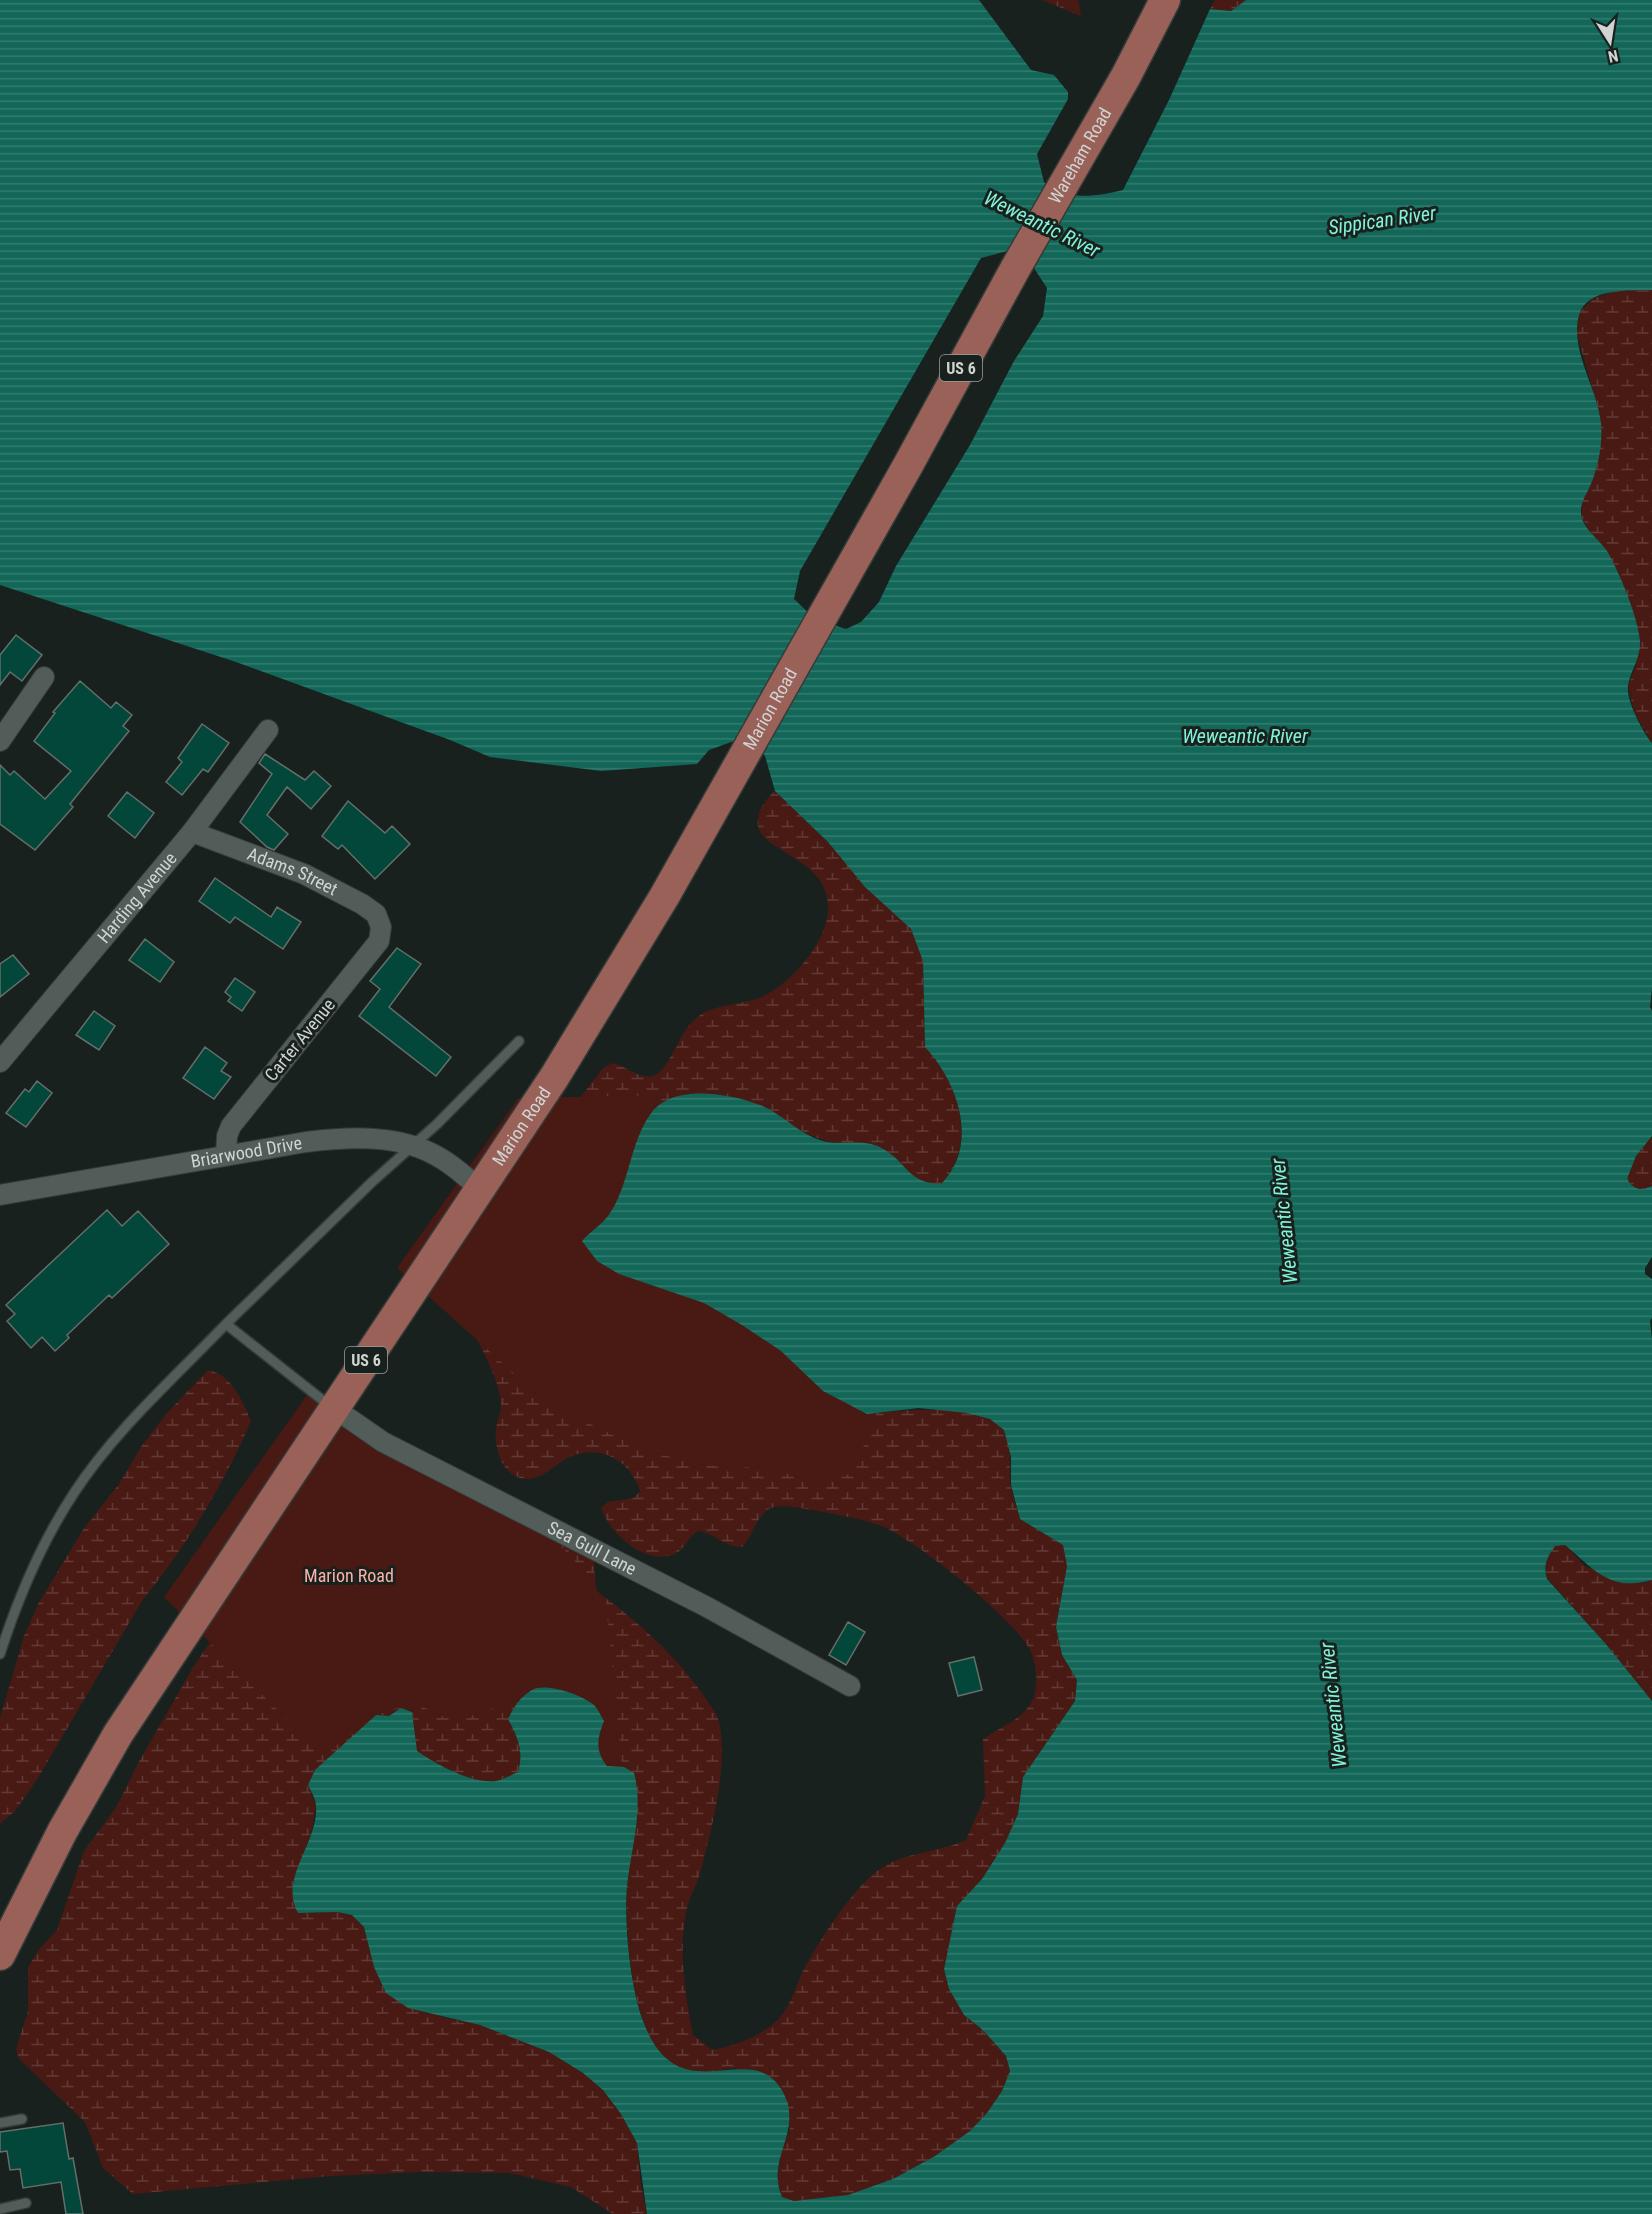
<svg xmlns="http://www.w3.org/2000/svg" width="1652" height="2214" font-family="'Roboto Condensed',sans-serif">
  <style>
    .wetland { fill: url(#wetland-marsh) }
    .park { fill: #491914 }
    .water { fill: url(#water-rules); fill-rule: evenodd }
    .building { fill: #03463a; stroke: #646f6b; stroke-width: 1.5 }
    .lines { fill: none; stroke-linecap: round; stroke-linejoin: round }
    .lane-casing { stroke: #353b39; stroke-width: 12 }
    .street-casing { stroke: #353b39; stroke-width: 22 }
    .primary-casing { stroke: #353b39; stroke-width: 33 }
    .lane { stroke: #525c59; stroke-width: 9 }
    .street { stroke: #525c59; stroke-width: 20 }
    .primary { stroke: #996158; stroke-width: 30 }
    .labels { text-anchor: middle; stroke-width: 6; stroke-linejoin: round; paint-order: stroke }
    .shield { fill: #18211e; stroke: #999f9d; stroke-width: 1.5 }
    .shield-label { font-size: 16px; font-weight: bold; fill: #d0d5d4 }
    .street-label { font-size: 18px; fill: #d0d5d4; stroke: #18211e }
    .park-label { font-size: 18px; fill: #fab1a6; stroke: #18211e }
    .water-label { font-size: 20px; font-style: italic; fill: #82f2d8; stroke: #18211e }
  </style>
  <defs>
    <pattern id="wetland-marsh" width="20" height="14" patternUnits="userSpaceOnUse" patternTransform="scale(1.5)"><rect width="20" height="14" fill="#491914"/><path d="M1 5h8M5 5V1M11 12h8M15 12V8" fill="none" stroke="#623a35"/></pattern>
    <pattern id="water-rules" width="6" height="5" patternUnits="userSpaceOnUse" patternTransform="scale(1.5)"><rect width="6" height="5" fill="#126758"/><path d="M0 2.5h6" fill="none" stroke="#337c6f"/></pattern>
  </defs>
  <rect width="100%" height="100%" fill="#18211e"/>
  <path class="wetland" d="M 1042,0 L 1078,0 L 1081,16 Z
    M 1215,0 L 1246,0 L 1231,11 L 1210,9 Z
    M 1652,290 L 1652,743 L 1634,712 L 1628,686 L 1636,666 L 1623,585 L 1605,549 L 1590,532 L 1581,516 L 1583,500 L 1591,485 L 1600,416 L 1577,334 L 1579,313 L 1592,299 L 1615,291 Z
    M 775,791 L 828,842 L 911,929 L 923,961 L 925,1046 C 958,1082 980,1145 940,1185 C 905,1183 908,1162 884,1150 C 862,1138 845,1146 826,1141 C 802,1134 781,1119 761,1105 L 866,1414 C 895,1411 990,1400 1005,1432 C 1013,1450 1008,1468 1011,1487 C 1013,1498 1017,1508 1020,1519 L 1063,1544 L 1067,1566 L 1056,1627 L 1062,1655 L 1077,1680 L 1075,1701 L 1023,1777 L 1018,1814 L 1005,1843 L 982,1879 L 957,1906 L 944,1969 L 949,1989 L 964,2015 L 983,2030 L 1006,2056 L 1010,2071 L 1002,2091 L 987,2113 L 970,2131 L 935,2156 L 893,2179 L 848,2195 L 794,2201 L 782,2197 C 772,2172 782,2152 790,2128 L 735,2068 C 720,2070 700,2075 685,2071 C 631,2056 625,1933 627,1888 C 629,1852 637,1818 637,1783 L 508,1719 C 518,1738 524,1751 518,1772 C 512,1775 503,1780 496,1781 C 471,1784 436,1764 416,1751 L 412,1711 L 401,1708 L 389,1716 L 375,1715 L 308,1785 L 316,1806 L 312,1830 L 293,1882 L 298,1913 L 337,1912 L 352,1915 L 364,1927 L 369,1945 L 442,2017 L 480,2025 L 549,2052 L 583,2073 L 603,2090 L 621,2114 L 637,2143 L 641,2185 L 647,2214 L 613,2214 L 571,2187 L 509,2173 L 419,2172 L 331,2176 L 133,2194 L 103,2168 L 85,2122 L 19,2059 L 16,2049 L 28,2011 L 28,1967 L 40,1948 L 57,1930 L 84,1851 L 117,1806 L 137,1765 L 192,1669 L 238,1601 L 547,1528 L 593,1545 L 596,1591 C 638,1621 679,1658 708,1702 C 712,1708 718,1715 719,1722 C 729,1765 711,1831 700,1874 C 697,1884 691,1894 688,1904 C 677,1945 685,1994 693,2035 L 712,2050 C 735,2046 766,2035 781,2016 C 791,2004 796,1986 803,1971 C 818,1942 855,1884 883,1867 C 907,1852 940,1852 966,1840 L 985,1796 L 983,1739 C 1001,1726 1026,1719 1034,1696 C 1038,1684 1036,1664 1031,1652 C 1018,1621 911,1536 879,1525 C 858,1518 834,1514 812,1510 C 800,1508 783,1504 771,1508 C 756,1514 753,1537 742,1547 C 725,1547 714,1533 698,1531 C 689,1536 684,1550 675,1554 C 645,1566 610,1534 601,1508 L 608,1502 L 634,1498 L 640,1491 C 631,1462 603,1444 572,1456 C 552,1464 536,1490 512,1474 C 499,1465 494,1443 496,1428 C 497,1421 501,1413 501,1406 C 502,1381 471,1328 459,1305 L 570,1111 L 603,1068 L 613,1063 C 626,1066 641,1081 655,1075 C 669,1069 679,1035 691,1023 C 707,1005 731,1006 753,1000 C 786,991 831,940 828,905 C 826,867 787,858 765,838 C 749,823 762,802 775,791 Z
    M 1652,1136 L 1652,1186 C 1640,1191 1634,1190 1627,1179 L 1636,1156 Z
    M 208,1370 C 232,1375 242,1400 251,1421 C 224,1484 186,1547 142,1601 L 38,1778 L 15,1811 L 0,1824 L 0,1718 L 24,1636 L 38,1604 L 84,1528 L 119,1484 L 141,1447 L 166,1414 Z
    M 1565,1545 L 1586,1567 L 1643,1583 L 1652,1580 L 1652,1701 L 1605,1643 L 1547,1578 C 1543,1564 1547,1557 1555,1546 Z"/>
  <path class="park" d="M 662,1095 L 655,1104 L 632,1195 L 885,1391 L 862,1450 L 847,1475 L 823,1480 L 809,1479 L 756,1466 L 733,1469 L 688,1462 L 643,1449 L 548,1404 L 397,1268 L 518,1098 Z
    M 312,1388 L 368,1420 L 421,1457 L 498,1502 L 559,1544 L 586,1574 L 606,1603 L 629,1837 L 534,1695 L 467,1717 L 446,1718 L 419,1705 L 380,1711 L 355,1724 L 320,1752 L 164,1597 Z"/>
  <path class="water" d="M 0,0 L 979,0 L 1031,70 L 1054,75 L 1068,92 L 1068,99 L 1037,154 L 1044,182 C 1061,202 1101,196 1123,190 L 1169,100 L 1210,9 L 1231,11 L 1246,0 L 1652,0 L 1652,290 C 1630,291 1587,287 1579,315 C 1570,349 1595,384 1600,417 C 1604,438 1599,464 1591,484 C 1587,494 1580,502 1581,514 C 1583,529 1599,539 1607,551 C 1619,571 1638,617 1640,641 C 1641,657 1631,670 1628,685 C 1626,701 1642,730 1652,743 L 1652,988 L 1650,1007 L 1652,1011 L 1652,1136 L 1636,1156 L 1627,1179 C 1634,1190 1640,1191 1652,1186 L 1652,1257 L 1645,1268 L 1645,1274 L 1652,1279 L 1652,1318 L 1650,1321 L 1652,1339 L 1652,1580 C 1609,1592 1594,1569 1565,1545 L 1555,1546 C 1547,1558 1543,1564 1547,1579 L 1605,1643 L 1652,1701 L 1652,2214 L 647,2214 L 637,2143 L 621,2114 L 603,2090 L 583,2073 L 549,2052 L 480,2025 L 408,2008 L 386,1993 L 374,1967 L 364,1927 L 352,1915 L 337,1912 L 298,1913 C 278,1879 319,1842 316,1806 C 316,1800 311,1791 308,1785 L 315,1770 L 376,1715 L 389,1716 L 401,1708 L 412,1712 L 417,1751 C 436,1764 471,1784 496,1781 C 503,1780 511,1775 518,1772 C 524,1751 518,1738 508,1719 C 514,1707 519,1698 532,1690 C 546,1682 582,1695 594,1705 C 598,1709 601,1716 604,1721 C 597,1738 595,1751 607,1766 L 624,1767 L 634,1773 C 644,1809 631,1849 627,1886 C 624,1924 630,1986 643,2021 C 679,2118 751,2034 783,2092 C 804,2133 765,2157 782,2197 L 794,2201 L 848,2195 L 893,2179 L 935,2156 L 970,2131 L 987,2113 L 1002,2091 L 1010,2071 L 1006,2056 L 983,2030 L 964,2015 L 949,1989 L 944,1969 L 957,1906 L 982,1879 L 1005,1843 L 1018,1814 L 1023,1777 L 1075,1701 L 1077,1680 L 1062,1655 L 1056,1627 L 1067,1566 L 1063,1545 L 1020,1519 L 1011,1485 L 1011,1457 L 1004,1430 L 990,1419 L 967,1413 L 919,1408 L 867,1414 L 823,1391 L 781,1351 L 742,1325 L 704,1303 L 619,1274 L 597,1261 L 582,1241 C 590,1232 601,1225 608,1216 C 630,1186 629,1142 652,1112 C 675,1083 731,1094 760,1105 C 783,1114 801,1137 827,1142 C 847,1145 866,1138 885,1150 C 908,1164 908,1183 941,1184 C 980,1145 958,1082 925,1047 L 923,961 L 911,929 L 865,887 L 828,842 L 775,791 L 765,756 L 748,736 L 709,750 L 697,764 L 601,771 L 490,757 L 450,740 L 236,662 L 0,585 ZM 1011,250 L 1030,262 L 1047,288 L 1043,316 L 1014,361 L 970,445 L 896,566 L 879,602 L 861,622 L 846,629 L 815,619 L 794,599 L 800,571 L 981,258 Z"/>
  <path class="building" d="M 16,635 L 42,655 L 22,681 L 10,672 L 0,685 L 0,655 Z
    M 80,681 L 111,708 L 116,702 L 132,715 L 123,726 L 129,731 L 70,804 L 73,807 L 35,850 L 0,824 L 0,765 L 10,775 L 14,771 L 45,799 L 71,771 L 34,741 L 55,713 L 53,712 Z
    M 202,724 L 229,743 L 208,772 L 203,769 L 182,795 L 166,782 L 182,762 L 178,758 Z
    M 265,754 L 305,780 L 314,771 L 331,786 L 311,809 L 287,787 L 267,815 L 288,834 L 274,850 L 267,847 L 240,822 L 272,774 L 259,763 Z
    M 127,792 L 154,813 L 135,838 L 108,816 Z
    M 348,801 L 385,833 L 392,826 L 410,844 L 375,879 L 342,845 L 338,849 L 322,836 Z
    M 215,878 L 271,917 L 277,907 L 301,922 L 283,949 L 235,917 L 230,923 L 199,901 Z
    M 145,939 L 174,962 L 160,982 L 129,960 Z
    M 397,948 L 421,964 L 389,1007 L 451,1057 L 436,1076 L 359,1016 L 380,989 L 370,981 Z
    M 13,955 L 29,974 L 0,997 L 0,964 Z
    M 235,978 L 255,992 L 242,1011 L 228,1001 L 231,997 L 225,992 Z
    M 94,1011 L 115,1026 L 99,1050 L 76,1035 Z
    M 205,1047 L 227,1063 L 221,1071 L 231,1077 L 214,1099 L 183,1078 Z
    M 37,1081 L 52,1093 L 26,1127 L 6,1113 L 25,1089 L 29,1092 Z
    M 107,1210 L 122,1226 L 138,1211 L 169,1244 L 112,1298 L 109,1295 L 67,1335 L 69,1338 L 55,1351 L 42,1337 L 31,1348 L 7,1321 L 15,1314 L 6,1305 Z
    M 848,1622 L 865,1632 L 846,1665 L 829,1655 Z
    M 974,1657 L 982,1690 L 958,1696 L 949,1663 Z
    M 63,2123 L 69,2159 L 73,2158 L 83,2214 L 66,2214 L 61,2182 L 23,2188 L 20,2169 L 10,2170 L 7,2151 L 0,2152 L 0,2132 Z"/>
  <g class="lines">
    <defs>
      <path id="lane" d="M 330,1406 L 226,1324 L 372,1182 L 437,1124 L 519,1041
        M 0,1654 C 18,1598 41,1543 74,1493 C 115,1430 174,1378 226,1324
        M 0,2123 L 22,2119
        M 0,2209 L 26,2203"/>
      <g id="street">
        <path d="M 0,741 L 44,677"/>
        <path id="s1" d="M 192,832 L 304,874 L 362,904 L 376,914 L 381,927 L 379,941 L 231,1126 L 227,1136 L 226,1155"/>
        <path id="s2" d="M 0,1062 L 192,832 L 268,730"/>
        <path id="s3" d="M 0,1195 L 306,1142 C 347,1137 395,1134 433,1154 C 451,1163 466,1177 481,1190"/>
        <path id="s4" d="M 334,1408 L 383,1442 L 707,1607 L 850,1686"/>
      </g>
      <g id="primary">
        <path id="s5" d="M 0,1955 L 62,1832 L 118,1734 L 555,1076 L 664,897 L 907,467 L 1015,269 L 1126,76 L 1165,0"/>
      </g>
    </defs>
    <use href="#lane" class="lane-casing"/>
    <use href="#street" class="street-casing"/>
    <use href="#primary" class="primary-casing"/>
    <use href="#lane" class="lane"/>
    <use href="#street" class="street"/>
    <use href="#primary" class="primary"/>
  </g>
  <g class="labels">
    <g class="shield">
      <rect x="940" y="355" width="42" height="26" rx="4.5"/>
      <rect x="345" y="1347" width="42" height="26" rx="4.5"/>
    </g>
    <g class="shield-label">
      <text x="961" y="374">US 6</text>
      <text x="366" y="1366">US 6</text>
    </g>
    <g class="street-label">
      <text dy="6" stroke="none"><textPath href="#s5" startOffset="2100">Wareham Road</textPath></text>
      <text dy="6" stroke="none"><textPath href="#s5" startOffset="1466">Marion Road</textPath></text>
      <text dy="6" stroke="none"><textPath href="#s1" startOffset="108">Adams Street</textPath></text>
      <text dy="6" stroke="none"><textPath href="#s2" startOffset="214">Harding Avenue</textPath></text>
      <text transform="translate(300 1040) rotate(-51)" y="6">Carter Avenue</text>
      <text dy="6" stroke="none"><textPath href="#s5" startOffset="980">Marion Road</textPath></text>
      <text dy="6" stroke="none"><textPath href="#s3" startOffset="250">Briarwood Drive</textPath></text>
      <text dy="6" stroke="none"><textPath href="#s4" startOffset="294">Sea Gull Lane</textPath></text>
    </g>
    <g class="park-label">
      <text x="349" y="1582">Marion Road</text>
    </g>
    <g class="water-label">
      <text transform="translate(1382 220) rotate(-8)" y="7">Sippican River</text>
      <text transform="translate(1042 224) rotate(26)" y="7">Weweantic River</text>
      <text x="1245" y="743">Weweantic River</text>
      <text transform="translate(1284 1221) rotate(-96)" y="7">Weweantic River</text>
      <text transform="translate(1333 1705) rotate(-96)" y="7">Weweantic River</text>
    </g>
  </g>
  <g transform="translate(1610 42) rotate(168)" stroke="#18211e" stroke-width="4.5" paint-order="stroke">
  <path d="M0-4.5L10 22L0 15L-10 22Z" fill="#d0d5d4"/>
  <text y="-9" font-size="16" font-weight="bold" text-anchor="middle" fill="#d0d5d4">N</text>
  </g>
</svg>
